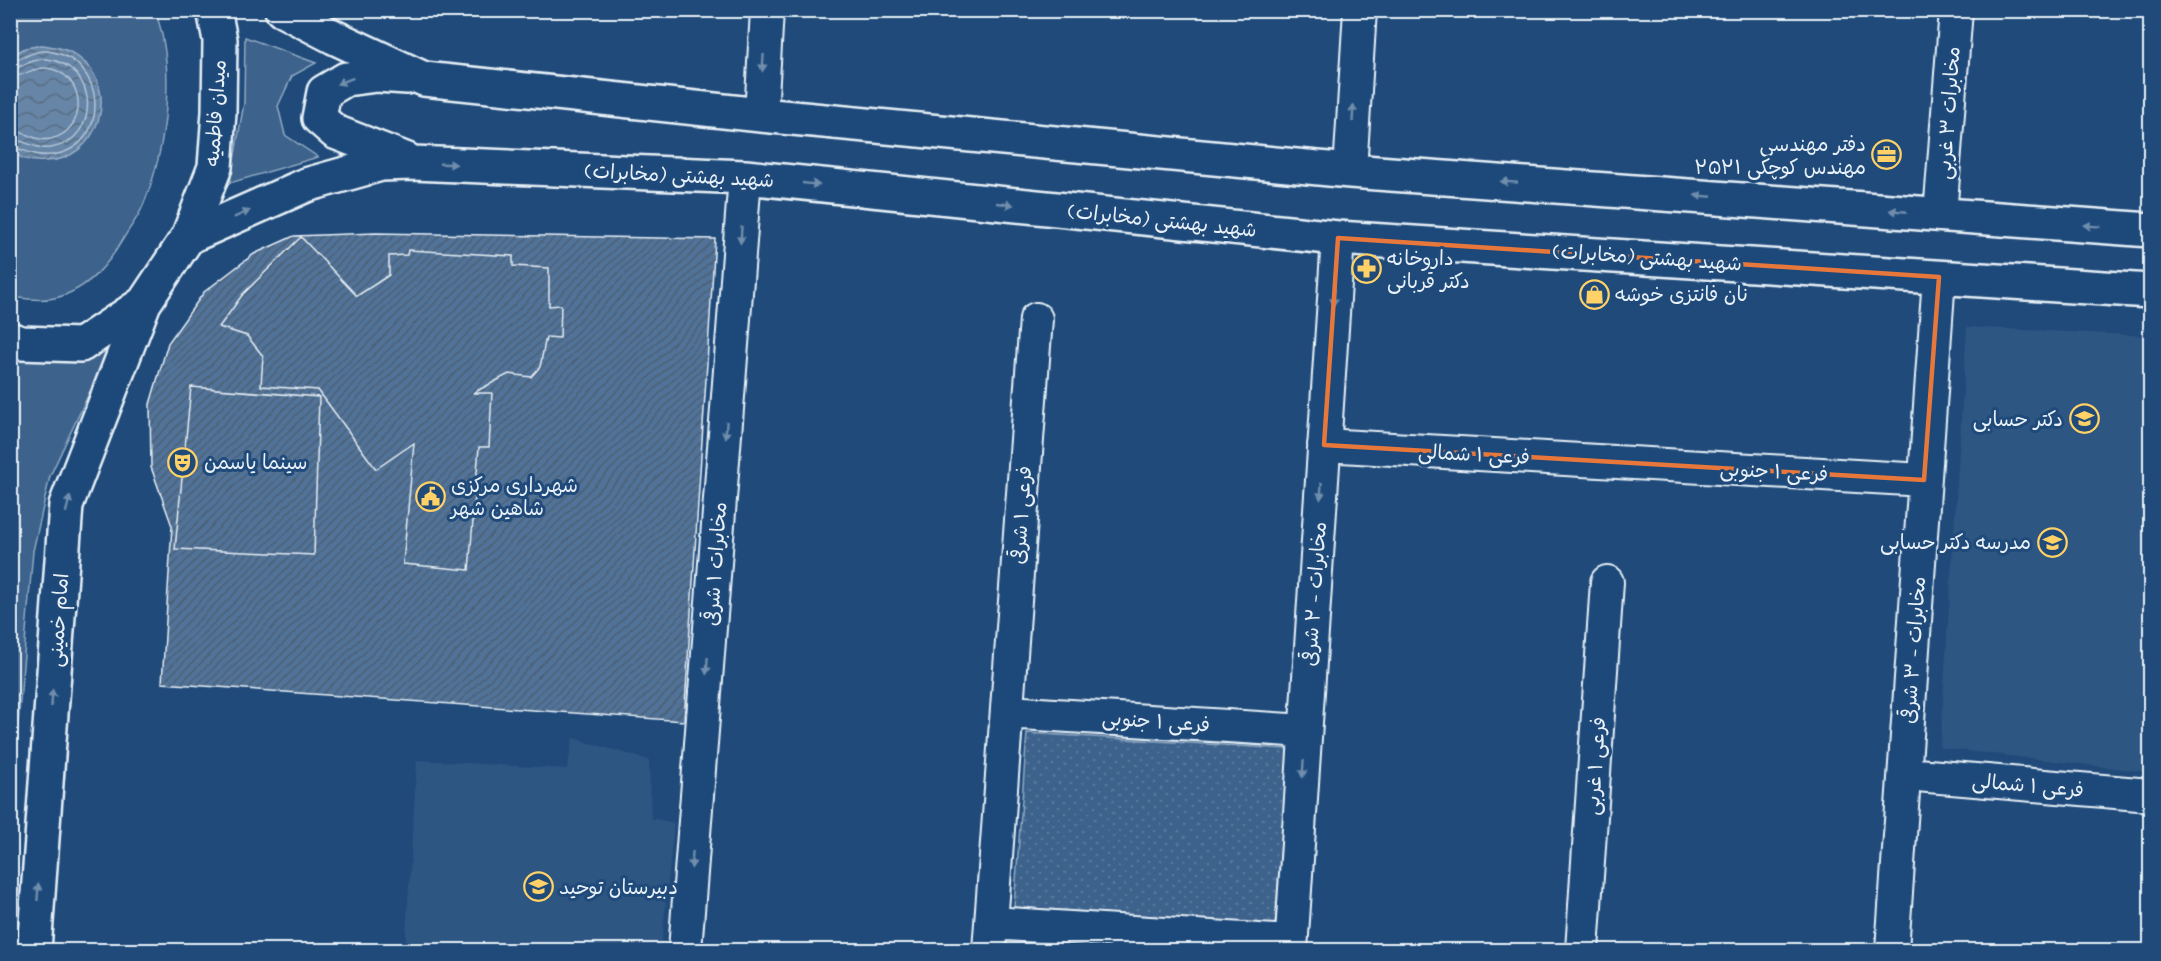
<svg xmlns="http://www.w3.org/2000/svg" width="2161" height="961" font-family="Mynerve,'Playpen Sans Arabic',sans-serif">
  <style>
    .built { fill: #2e5683 }
    .grass { fill: #3c628c; stroke: #92aac2; stroke-width: 1.5 }
    .park { fill: url(#park-dots); stroke: #92aac2; stroke-width: 1.5 }
    .water { fill: url(#water-waves); stroke: #9ab0c7; stroke-width: 1.5 }
    .lines { fill: none; stroke-linecap: round; stroke-linejoin: round }
    .shore { stroke: #b4c6d8; stroke-width: 1.5 }
    .building { fill: url(#building-hatch); stroke: #e8f1f8; stroke-width: 1.5 }
    .minor-casing { stroke: #e8f1f8; stroke-width: 36 }
    .secondary-casing { stroke: #e8f1f8; stroke-width: 38 }
    .primary-casing { stroke: #e8f1f8; stroke-width: 38 }
    .minor { stroke: #1f4a7a; stroke-width: 32 }
    .secondary { stroke: #1f4a7a; stroke-width: 33 }
    .primary { stroke: #1f4a7a; stroke-width: 33 }
    .oneway { fill: #6f8dac }
    .marked { fill: none; stroke: #e8773b; stroke-width: 4.5; stroke-linejoin: round }
    .labels { text-anchor: middle; stroke-width: 6; stroke-linejoin: round; paint-order: stroke }
    .street-label { font-size: 20px; fill: #e8f1f8; stroke: #1f4a7a }
    .poi-label { font-size: 20px; fill: #e8f1f8; stroke: #1f4a7a; text-anchor: start }
  </style>
  <defs>
    <pattern id="park-dots" width="8" height="8" patternUnits="userSpaceOnUse" patternTransform="scale(1.5)"><rect width="8" height="8" fill="#3c628c"/><path d="M2 2h.1M6 6h.1" fill="none" stroke="#58799d" stroke-width="1.8" stroke-linecap="round"/></pattern>
    <pattern id="water-waves" width="16" height="10" patternUnits="userSpaceOnUse" patternTransform="scale(1.5)"><rect width="16" height="10" fill="#6685a7"/><path d="M0 5q4-4 8 0t8 0" fill="none" stroke="#596d82"/></pattern>
    <pattern id="building-hatch" width="6" height="6" patternUnits="userSpaceOnUse" patternTransform="scale(1.5)"><rect width="6" height="6" fill="#517399"/><path d="M-1 1l2-2M0 6l6-6M5 7l2-2" fill="none" stroke="#4c5e72"/></pattern>
  </defs>
  <rect width="100%" height="100%" fill="#1f4a7a"/>
  <filter id="ink" filterUnits="userSpaceOnUse"><feTurbulence type="fractalNoise" baseFrequency=".0167" numOctaves="2"/><feDisplacementMap in="SourceGraphic" scale="12" xChannelSelector="R" yChannelSelector="G"/><feConvolveMatrix kernelMatrix="1 2 1 2 8 2 1 2 1" color-interpolation-filters="sRGB"/></filter>
  <g filter="url(#ink)">
    <path class="built" d="M 1967,327 L 2150,336 L 2150,772 L 1940,748 Z
      M 573,738 L 649,760 L 651,818 L 674,823 L 661,950 L 405,950 L 417,760 L 567,769 Z"/>
    <path class="grass" d="M 11,11 L 155,11 C 177,69 166,152 142,208 C 137,219 129,229 123,239 C 109,263 92,284 65,295 C 47,302 28,299 11,297 Z
      M 245,37 L 316,63 L 292,76 L 278,106 L 285,135 L 318,157 L 230,183 L 244,103 Z
      M 110,349 L 50,476 L 33,551 L 11,805 L 11,351 L 79,356 Z"/>
    <path class="park" d="M 1027,733 L 1288,749 L 1275,925 L 1014,907 Z"/>
    <path class="water" d="M 43,45 C 56,47 68,49 78,57 C 122,88 99,161 45,161 C 33,162 20,159 11,151 L 11,56 L 25,48 Z"/>
    <g class="lines">
      <path class="shore" d="M 10,61 C 23,60 32,50 46,51 C 109,57 112,149 51,155 C 34,157 25,149 10,147
        M 10,68 C 23,68 32,58 46,59 C 99,64 102,140 51,148 C 35,150 25,140 10,139
        M 10,77 C 23,77 33,67 46,68 C 86,72 90,130 51,139 C 35,142 25,131 10,130"/>
    </g>
    <path class="building" d="M 376,233 L 715,239 L 684,721 L 162,683 L 172,526 L 151,467 L 150,404 L 168,343 L 204,292 L 254,254 L 294,236 Z
      M 301,237 L 357,296 L 389,275 L 389,256 L 407,255 L 408,250 L 513,256 L 513,266 L 549,268 L 549,306 L 561,305 L 560,338 L 546,337 L 540,367 L 531,377 L 509,374 L 473,393 L 492,393 L 489,447 L 479,447 L 469,570 L 403,564 L 414,443 L 376,469 L 318,390 L 261,386 L 263,356 L 247,336 L 219,327 L 243,294 Z
      M 191,387 L 319,397 L 314,555 L 175,549 Z"/>
    <g class="lines">
      <defs>
        <path id="minor" d="M 761,115 L 767,10
          M 1350,171 L 1360,10
          M 1940,215 L 1956,10
          M 1324,445 L 1924,480
          M 1007,712 L 1305,731
          M 1905,774 L 2150,795
          M 991,923 L 1291,942
          M 685,950 L 745,177
          M 989,950 L 1036,319
          M 1291,950 L 1338,238
          M 1582,950 L 1607,582
          M 1892,950 L 1939,277"/>
        <path id="secondary" d="M 282,10 L 334,37 L 424,79 L 761,115 L 1350,171 L 2150,230
          M 407,160 L 335,132 L 319,118 L 324,92 L 346,79 L 377,75 L 407,77
          M 188,237 L 306,185 L 381,164 L 413,163 L 745,177 L 1338,238 L 2150,291"/>
        <path id="primary" d="M 10,339 L 21,343 L 81,345 L 144,303 L 188,237 L 215,167 L 219,112 L 220,40 L 214,10
          M 34,950 L 66,505 L 144,303"/>
      </defs>
      <use href="#minor" class="minor-casing"/>
      <use href="#secondary" class="secondary-casing"/>
      <use href="#primary" class="primary-casing"/>
      <use href="#minor" class="minor"/>
      <use href="#secondary" class="secondary"/>
      <use href="#primary" class="primary"/>
    </g>
    <defs><path id="oneway-solid" d="M-6-.8H1V-3.2L6.5 0L1 3.2V.8H-6Z" transform="scale(1.5)"/></defs>
    <g class="oneway">
      <use href="#oneway-solid" transform="translate(763 63) rotate(94)"/>
      <use href="#oneway-solid" transform="translate(345 81) rotate(159)"/>
      <use href="#oneway-solid" transform="translate(1353 113) rotate(-87)"/>
      <use href="#oneway-solid" transform="translate(448 164) rotate(2)"/>
      <use href="#oneway-solid" transform="translate(1509 182) rotate(-176)"/>
      <use href="#oneway-solid" transform="translate(811 184) rotate(6)"/>
      <use href="#oneway-solid" transform="translate(1703 196) rotate(-175)"/>
      <use href="#oneway-solid" transform="translate(1005 204) rotate(6)"/>
      <use href="#oneway-solid" transform="translate(1898 211) rotate(-175)"/>
      <use href="#oneway-solid" transform="translate(242 214) rotate(-24)"/>
      <use href="#oneway-solid" transform="translate(2092 226) rotate(-176)"/>
      <use href="#oneway-solid" transform="translate(741 235) rotate(94)"/>
      <use href="#oneway-solid" transform="translate(1334 297) rotate(94)"/>
      <use href="#oneway-solid" transform="translate(726 430) rotate(94)"/>
      <use href="#oneway-solid" transform="translate(1321 491) rotate(94)"/>
      <use href="#oneway-solid" transform="translate(68 504) rotate(-76)"/>
      <use href="#oneway-solid" transform="translate(707 666) rotate(94)"/>
      <use href="#oneway-solid" transform="translate(52 698) rotate(-86)"/>
      <use href="#oneway-solid" transform="translate(1303 769) rotate(94)"/>
      <use href="#oneway-solid" transform="translate(692 860) rotate(94)"/>
      <use href="#oneway-solid" transform="translate(38 892) rotate(-86)"/>
    </g>
  </g>
  <path class="marked" d="M 1338,238 L 1939,277 L 1924,480 L 1324,445 Z"/>
  <defs>
    <symbol id="office-ring" viewBox="-11 -11 22 22"><circle r="9.5" fill="#1f4a7a" stroke="#ffd166" stroke-width="1.5"/><path d="M-6-3h4V-5.5h4V-3h4V5H-6ZM-1-4.5V-3h2v-1.5ZM-6 0V1H6V0Z" fill="#ffd166"/></symbol>
    <symbol id="pharmacy-ring" viewBox="-11 -11 22 22"><circle r="9.5" fill="#1f4a7a" stroke="#ffd166" stroke-width="1.5"/><path d="M-2-6h4v4h4v4h-4v4h-4v-4h-4v-4h4Z" fill="#ffd166"/></symbol>
    <symbol id="shop-ring" viewBox="-11 -11 22 22"><circle r="9.5" fill="#1f4a7a" stroke="#ffd166" stroke-width="1.5"/><path d="M-5-2.5h2.3a2.7 3.5 0 0 1 5.4 0H5L5.5 6h-11ZM-1.5-2.5h3a1.5 2.3 0 0 0-3 0Z" fill="#ffd166"/></symbol>
    <symbol id="school-ring" viewBox="-11 -11 22 22"><circle r="9.5" fill="#1f4a7a" stroke="#ffd166" stroke-width="1.5"/><path d="M0-5L7-2L0 1L-7-2ZM-4 1L0 2.5L4 1V4Q0 6-4 4Z" fill="#ffd166"/></symbol>
    <symbol id="theatre-ring" viewBox="-11 -11 22 22"><circle r="9.5" fill="#1f4a7a" stroke="#ffd166" stroke-width="1.5"/><path d="M-5-5.5Q0-4 5-5.5V0Q5 5 0 6Q-5 5-5 0ZM-3.3-2.5H-1v1.5H-3.3ZM1-2.5H3.3v1.5H1ZM-2.8 1Q0 5.5 2.8 1Z" fill="#ffd166"/></symbol>
    <symbol id="civic-ring" viewBox="-11 -11 22 22"><circle r="9.5" fill="#1f4a7a" stroke="#ffd166" stroke-width="1.5"/><path d="M-.6-6.5H3V-4.5H.6V-3L4-1V1h2V6H-6V1h2V-1L-.6-3ZM-1.2 2.5V6h2.4V2.5Z" fill="#ffd166"/></symbol>
  </defs>
  <g fill-rule="evenodd">
    <use href="#office-ring" x="1870" y="138" width="33" height="33"/>
    <use href="#pharmacy-ring" x="1350" y="252" width="33" height="33"/>
    <use href="#shop-ring" x="1578" y="278" width="33" height="33"/>
    <use href="#school-ring" x="2068" y="402" width="33" height="33"/>
    <use href="#theatre-ring" x="166" y="446" width="33" height="33"/>
    <use href="#civic-ring" x="414" y="480" width="33" height="33"/>
    <use href="#school-ring" x="2036" y="526" width="33" height="33"/>
    <use href="#school-ring" x="522" y="870" width="33" height="33"/>
  </g>
  <g class="labels">
    <g class="street-label">
      <text transform="translate(215 113) rotate(-86)" y="7">میدان فاطمیه</text>
      <text transform="translate(1948 113) rotate(-86)" y="7">مخابرات ۳ غربی</text>
      <text transform="translate(679 175) rotate(3)" y="7">شهید بهشتی (مخابرات)</text>
      <text transform="translate(1162 220) rotate(6)" y="7">شهید بهشتی (مخابرات)</text>
      <text transform="translate(1647 257) rotate(4)" y="7">شهید بهشتی (مخابرات)</text>
      <text transform="translate(1474 454) rotate(3)" y="7">فرعی ۱ شمالی</text>
      <text transform="translate(1774 471) rotate(3)" y="7">فرعی ۱ جنوبی</text>
      <text transform="translate(1021 515) rotate(-86)" y="7">فرعی ۱ شرقی</text>
      <text transform="translate(715 564) rotate(-86)" y="7">مخابرات ۱ شرقی</text>
      <text transform="translate(1314 594) rotate(-86)" y="7">مخابرات - ۲ شرقی</text>
      <text transform="translate(58 620) rotate(-86)" y="7">امام خمینی</text>
      <text transform="translate(1913 650) rotate(-86)" y="7">مخابرات - ۳ شرقی</text>
      <text transform="translate(1156 721) rotate(4)" y="7">فرعی ۱ جنوبی</text>
      <text transform="translate(1595 766) rotate(-86)" y="7">فرعی ۱ غربی</text>
      <text transform="translate(2028 785) rotate(5)" y="7">فرعی ۱ شمالی</text>
    </g>
    <g class="poi-label">
      <text x="1866" y="151" text-anchor="end">دفتر مهندسی<tspan x="1866" dy="23">۲۵۲۱ مهندس کوچکی</tspan></text>
      <text x="1387" y="265">داروخانه<tspan x="1387" dy="23">دکتر قربانی</tspan></text>
      <text x="1615" y="301">نان فانتزی خوشه</text>
      <text x="2063" y="426" text-anchor="end">دکتر حسابی</text>
      <text x="204" y="469">سینما یاسمن</text>
      <text x="451" y="492">شهرداری مرکزی<tspan x="451" dy="23">شاهین شهر</tspan></text>
      <text x="2031" y="549" text-anchor="end">مدرسه دکتر حسابی</text>
      <text x="559" y="894">دبیرستان توحید</text>
    </g>
  </g>
  <rect width="2161" height="961" fill="none" stroke="#1f4a7a" stroke-width="36"/>
  <rect x="18" y="18" width="2125" height="925" fill="none" stroke="#e8f1f8" stroke-width="2" filter="url(#ink)"/>
</svg>
